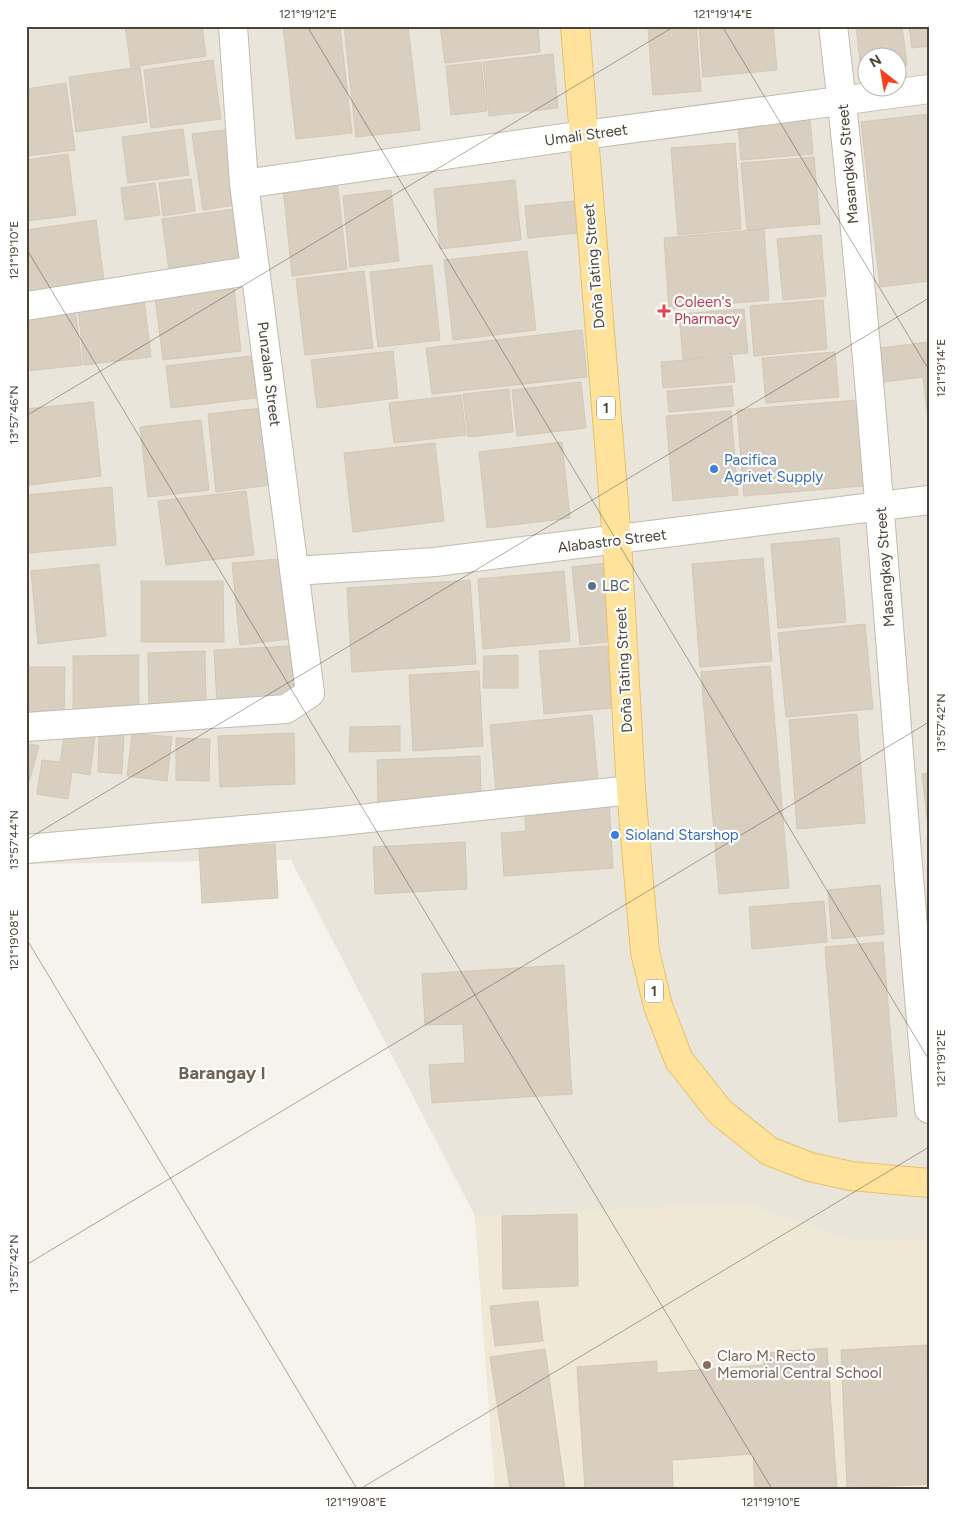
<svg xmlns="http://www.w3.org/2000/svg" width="955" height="1515" font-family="Figtree,sans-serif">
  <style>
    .residential { fill: #eae5da; fill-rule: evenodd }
    .education { fill: #efe8d6 }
    .building { fill: #d8cfc1; stroke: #d3c7b4 }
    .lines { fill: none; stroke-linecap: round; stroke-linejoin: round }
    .street-casing { stroke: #c2bbae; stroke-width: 30 }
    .primary-casing { stroke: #e6c16a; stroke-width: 30 }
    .street { stroke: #fff; stroke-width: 28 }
    .primary { stroke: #ffe39c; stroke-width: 28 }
    .ticks { fill: none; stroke: #4b4439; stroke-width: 1; stroke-opacity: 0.45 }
    .health-dot { fill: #e0444e; stroke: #fff; stroke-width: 2 }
    .shop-dot { fill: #3f7fe0; stroke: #fff; stroke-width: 2 }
    .service-dot { fill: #5c6f8a; stroke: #fff; stroke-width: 2 }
    .education-dot { fill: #8d6e63; stroke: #fff; stroke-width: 2 }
    .labels { text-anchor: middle; stroke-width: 4.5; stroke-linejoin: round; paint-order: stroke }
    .shield { fill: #fff; stroke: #817c74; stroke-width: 1 }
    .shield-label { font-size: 14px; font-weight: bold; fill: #4b4439 }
    .street-label { font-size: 15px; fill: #4b4439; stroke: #fff }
    .health-label { font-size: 15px; fill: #be3a42; stroke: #fff; text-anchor: start }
    .shop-label { font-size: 15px; fill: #366cbe; stroke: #fff; text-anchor: start }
    .service-label { font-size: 15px; fill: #4e5e75; stroke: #fff; text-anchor: start }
    .education-label { font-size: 15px; fill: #785e54; stroke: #fff; text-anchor: start }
    .quarter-label { font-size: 18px; font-weight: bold; fill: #6e6250; stroke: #fff }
    .neatline { fill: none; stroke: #4b4439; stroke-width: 2 }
    .ticks-label { font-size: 12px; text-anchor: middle; fill: #4b4439 }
  </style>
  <rect width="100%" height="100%" fill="#f6f3ec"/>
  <path class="residential" d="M 26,26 L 929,26 L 929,1489 L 495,1489 L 475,1216 L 291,860 L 26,864 ZM 868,58 L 898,58 L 898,88 L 868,88 Z"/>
  <path class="education" d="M 746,1203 L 852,1241 L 929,1239 L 929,1489 L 495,1489 L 475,1216 Z"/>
  <path class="building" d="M 125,26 L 202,26 L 206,56 L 131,67 Z
    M 283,26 L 340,26 L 352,133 L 296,139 Z
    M 344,26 L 408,26 L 420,130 L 356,137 Z
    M 440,26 L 538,26 L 540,52 L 445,63 Z
    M 671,26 L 696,26 L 701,91 L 653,95 L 648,28 Z
    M 699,26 L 773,26 L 777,70 L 703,77 Z
    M 856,26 L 902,26 L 907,65 L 898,66 L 898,58 L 868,58 L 868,70 L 861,71 Z
    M 909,26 L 929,26 L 929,46 L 912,48 Z
    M 553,54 L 558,108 L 489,116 L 483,62 Z
    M 213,60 L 221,119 L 151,128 L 144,70 Z
    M 481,62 L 487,111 L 451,115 L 446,66 Z
    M 140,67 L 147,122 L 76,132 L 69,77 Z
    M 66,83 L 75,150 L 26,156 L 26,89 Z
    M 929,114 L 929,281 L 880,287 L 861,122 Z
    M 810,119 L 813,154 L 741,160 L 738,126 Z
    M 183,129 L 189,175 L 128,183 L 122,137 Z
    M 232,129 L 242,204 L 203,210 L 192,134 Z
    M 735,143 L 741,229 L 678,235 L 671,148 Z
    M 68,154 L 76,215 L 26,221 L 26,160 Z
    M 814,157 L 820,224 L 747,230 L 741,163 Z
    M 191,179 L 195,211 L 163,216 L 159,183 Z
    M 337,180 L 347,269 L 292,276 L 283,187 Z
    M 515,180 L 521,240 L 440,249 L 434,189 Z
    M 155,183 L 160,215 L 125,220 L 121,188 Z
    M 391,190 L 399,261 L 350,267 L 343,196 Z
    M 574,201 L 577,233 L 528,238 L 525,206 Z
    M 242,208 L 250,267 L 170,279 L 162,219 Z
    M 96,220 L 105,289 L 26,300 L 26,230 Z
    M 764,229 L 769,300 L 669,309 L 664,238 Z
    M 821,235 L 826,296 L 783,300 L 777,239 Z
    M 527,251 L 536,330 L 453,340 L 444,260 Z
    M 432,265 L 440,340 L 378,347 L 370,272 Z
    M 364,271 L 373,348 L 305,355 L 296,279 Z
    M 234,288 L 241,351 L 163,360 L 155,297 Z
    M 144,299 L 151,357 L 84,365 L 78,307 Z
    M 823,300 L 827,349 L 754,356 L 750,306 Z
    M 75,307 L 82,365 L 26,371 L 26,313 Z
    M 744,309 L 748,353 L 683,359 L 679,314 Z
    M 582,330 L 587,377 L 432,394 L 426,348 Z
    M 929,342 L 929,428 L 923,377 L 884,382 L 880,348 Z
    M 393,351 L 398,398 L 317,408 L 311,360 Z
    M 835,352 L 839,397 L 766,403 L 762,358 Z
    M 251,356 L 256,398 L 171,408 L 166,366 Z
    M 732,356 L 735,382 L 663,388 L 661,362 Z
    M 581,382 L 586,428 L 517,436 L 512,390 Z
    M 732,386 L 734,406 L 669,412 L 667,391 Z
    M 509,389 L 513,432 L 468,437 L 463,394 Z
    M 461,395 L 466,435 L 394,443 L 389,403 Z
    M 857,400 L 864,486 L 744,496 L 737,410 Z
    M 93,402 L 101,476 L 29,485 L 26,409 Z
    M 270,407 L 279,484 L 216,492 L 208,414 Z
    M 731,411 L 738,495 L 673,501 L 666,416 Z
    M 201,420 L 209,490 L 148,497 L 140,427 Z
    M 562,442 L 570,518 L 487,528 L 479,452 Z
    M 435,443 L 444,521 L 353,532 L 344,453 Z
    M 112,487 L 116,545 L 28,553 L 26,495 Z
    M 246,491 L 254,555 L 166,565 L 158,501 Z
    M 839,538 L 846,622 L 778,628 L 771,544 Z
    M 290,558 L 298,638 L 240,645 L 232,563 Z
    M 763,558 L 772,661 L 700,667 L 692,564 Z
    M 606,563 L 614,641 L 580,645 L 572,567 Z
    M 99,564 L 106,636 L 38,644 L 31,571 Z
    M 564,571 L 570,641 L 483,649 L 478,579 Z
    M 470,580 L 476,664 L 352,672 L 347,588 Z
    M 141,581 L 223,581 L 224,642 L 141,642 Z
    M 865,624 L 873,709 L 786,717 L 778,633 Z
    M 291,646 L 294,700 L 217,703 L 214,650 Z
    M 607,646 L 612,708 L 544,714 L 539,651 Z
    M 205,651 L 206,709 L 149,711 L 148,653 Z
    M 139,655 L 139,711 L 73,711 L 73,656 Z
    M 518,655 L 518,688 L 483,688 L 484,656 Z
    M 770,666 L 789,888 L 719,894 L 701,672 Z
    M 26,667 L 65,667 L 64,716 L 26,715 Z
    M 479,671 L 483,746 L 413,751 L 409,675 Z
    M 857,714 L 865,823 L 797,829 L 789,720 Z
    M 592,715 L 598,783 L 496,792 L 490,725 Z
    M 400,726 L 400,751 L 349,752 L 350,727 Z
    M 65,732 L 95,736 L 90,775 L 72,772 L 68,799 L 37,794 L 42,760 L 60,762 Z
    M 132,733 L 172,737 L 167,781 L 127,776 Z
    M 294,733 L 295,784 L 220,787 L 218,736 Z
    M 99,734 L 124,735 L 122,774 L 98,772 Z
    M 176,738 L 210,739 L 209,781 L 176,780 Z
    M 26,743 L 39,746 L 26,793 Z
    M 480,756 L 481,798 L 378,802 L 377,760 Z
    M 929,773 L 929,835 L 922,774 Z
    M 609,801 L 613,868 L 504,876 L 501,833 L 526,831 L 524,807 Z
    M 465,842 L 467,889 L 375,894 L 373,847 Z
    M 275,844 L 278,898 L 202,903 L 199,848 Z
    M 880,885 L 884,934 L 832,939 L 828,890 Z
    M 824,901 L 827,942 L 752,949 L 749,907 Z
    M 883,942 L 897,1116 L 839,1122 L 825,947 Z
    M 564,965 L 572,1094 L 432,1103 L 429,1065 L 465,1063 L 463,1024 L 425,1025 L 422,974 Z
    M 577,1214 L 578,1286 L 503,1289 L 502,1216 Z
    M 538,1301 L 543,1341 L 495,1346 L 490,1306 Z
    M 927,1345 L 929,1484 L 847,1488 L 841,1350 Z
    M 827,1348 L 837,1489 L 755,1489 L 753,1454 L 672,1460 L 673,1489 L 585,1489 L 577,1367 L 657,1361 L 657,1373 L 764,1365 L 763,1353 Z
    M 545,1349 L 565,1489 L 510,1489 L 490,1357 Z"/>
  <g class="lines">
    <defs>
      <path id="street" d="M 833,26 C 876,386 895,748 929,1109
        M 244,184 L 584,135 L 929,89
        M 26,306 L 255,270
        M 294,571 L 435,562 L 929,500
        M 26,727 L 286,709 L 310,693 L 244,184 L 233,26
        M 26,849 L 322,823 L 631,790"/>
      <path id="primary" d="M 575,26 L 617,541 L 631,790 L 645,952 L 658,1006 L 679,1060 L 720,1112 L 769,1151 L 810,1167 L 851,1176 L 929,1183"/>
    </defs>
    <use href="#street" class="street-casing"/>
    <use href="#primary" class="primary-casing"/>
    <use href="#street" class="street"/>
    <use href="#primary" class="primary"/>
  </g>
  <path class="ticks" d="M 307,26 L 929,1060M 722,26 L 929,370M 26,248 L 772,1489M 26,416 L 675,26M 26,840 L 929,298M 26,938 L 357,1489M 26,1265 L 929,722M 360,1489 L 929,1147"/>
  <path class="health-dot" d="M661.5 303.5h5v5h5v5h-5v5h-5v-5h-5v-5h5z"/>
  <g class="shop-dot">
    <circle cx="714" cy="469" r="5"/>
    <circle cx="615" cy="835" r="5"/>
  </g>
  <circle class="service-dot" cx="592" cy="586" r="5"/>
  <circle class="education-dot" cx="707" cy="1365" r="5"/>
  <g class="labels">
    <g class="shield">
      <rect x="597" y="396.5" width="18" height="23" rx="4"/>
      <rect x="645" y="979.5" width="18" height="23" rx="4"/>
    </g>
    <g class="shield-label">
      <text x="606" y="413">1</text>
      <text x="654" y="996">1</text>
    </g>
    <g class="street-label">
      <text transform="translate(586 135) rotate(-8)" y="5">Umali Street</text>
      <text transform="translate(848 164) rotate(-95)" y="5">Masangkay Street</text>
      <text transform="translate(594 266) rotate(-95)" y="5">Doña Tating Street</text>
      <text transform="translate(269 374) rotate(83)" y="5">Punzalan Street</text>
      <text transform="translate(612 541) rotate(-7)" y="5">Alabastro Street</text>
      <text transform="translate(885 567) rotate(-94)" y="5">Masangkay Street</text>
      <text transform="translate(624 670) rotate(-93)" y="5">Doña Tating Street</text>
    </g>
    <g class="health-label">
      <text x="674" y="307">Coleen's<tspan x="674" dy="17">Pharmacy</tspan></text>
    </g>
    <g class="shop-label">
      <text x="724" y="465">Pacifica<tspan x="724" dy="17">Agrivet Supply</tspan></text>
      <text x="625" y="840">Sioland Starshop</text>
    </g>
    <g class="service-label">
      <text x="602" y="591">LBC</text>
    </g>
    <g class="education-label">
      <text x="717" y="1361">Claro M. Recto<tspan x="717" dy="17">Memorial Central School</tspan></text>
    </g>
    <g class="quarter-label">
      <text x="222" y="1079">Barangay I</text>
    </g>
  </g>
  <rect width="955" height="1515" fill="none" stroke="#ffffff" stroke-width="55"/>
  <g transform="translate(882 72) rotate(329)"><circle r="24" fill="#ffffff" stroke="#b7b4b0"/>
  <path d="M0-4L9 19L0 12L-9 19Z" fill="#fc3f1d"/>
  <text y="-8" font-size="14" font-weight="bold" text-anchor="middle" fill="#4b4439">N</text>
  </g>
  <rect x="28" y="28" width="900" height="1460" class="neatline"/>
  <g class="ticks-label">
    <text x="308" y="18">121°19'12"E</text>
    <text x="723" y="18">121°19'14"E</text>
    <text transform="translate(14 250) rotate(-90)" y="4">121°19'10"E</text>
    <text transform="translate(941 368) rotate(-90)" y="4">121°19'14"E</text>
    <text transform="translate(14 415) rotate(-90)" y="4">13°57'46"N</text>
    <text transform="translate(941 723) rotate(-90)" y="4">13°57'42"N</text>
    <text transform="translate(14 840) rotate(-90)" y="4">13°57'44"N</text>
    <text transform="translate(14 940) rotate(-90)" y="4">121°19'08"E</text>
    <text transform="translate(941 1058) rotate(-90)" y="4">121°19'12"E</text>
    <text transform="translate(14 1264) rotate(-90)" y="4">13°57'42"N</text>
    <text x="356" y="1506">121°19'08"E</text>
    <text x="771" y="1506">121°19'10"E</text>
  </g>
</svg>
